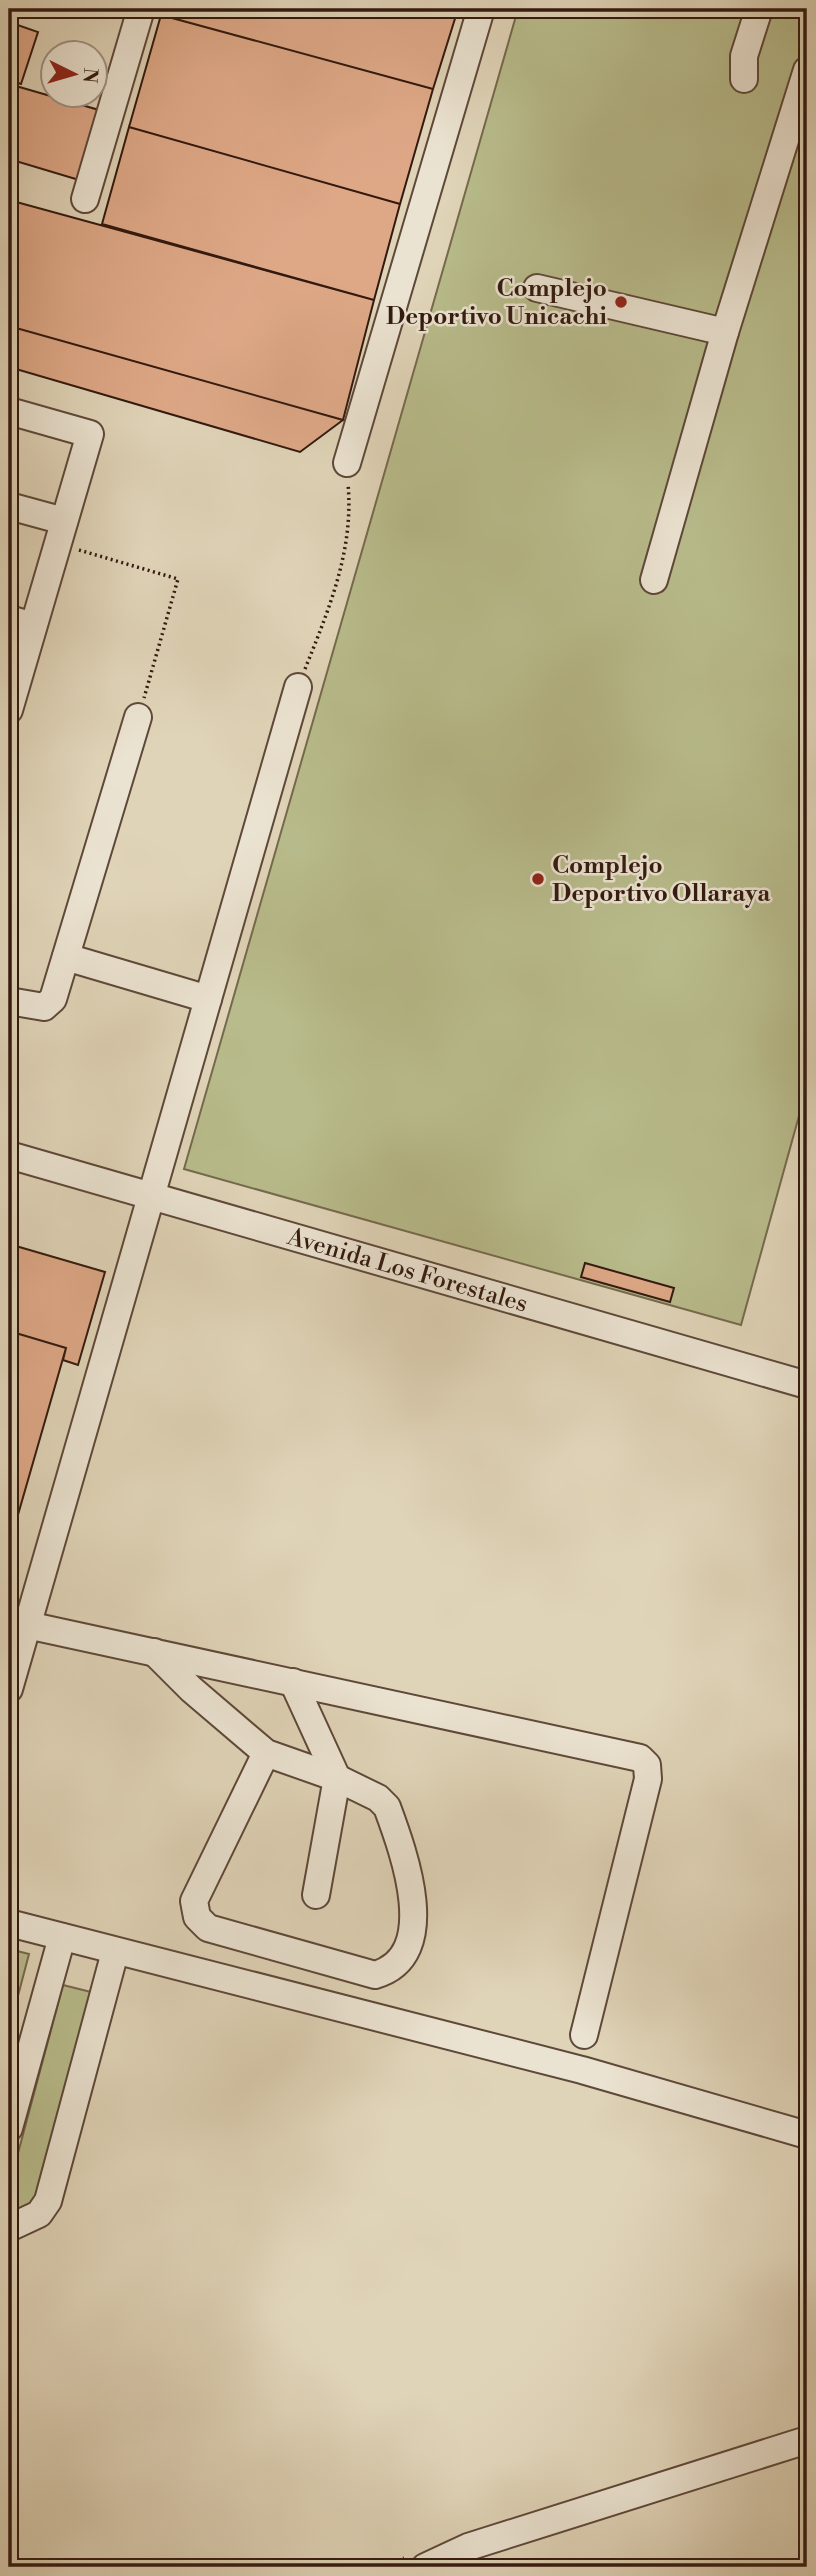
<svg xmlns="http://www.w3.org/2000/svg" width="816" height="2576" font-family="'Libre Bodoni',serif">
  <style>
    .green { fill: #b8bb8b; stroke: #756a4d; stroke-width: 2 }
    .building { fill: #dea887; stroke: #32190f; stroke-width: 2 }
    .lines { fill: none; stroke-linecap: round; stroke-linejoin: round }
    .minor-casing { stroke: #5e4839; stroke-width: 30 }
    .path { stroke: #32190f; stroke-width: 3.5; stroke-dasharray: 2 3.5; stroke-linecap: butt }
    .minor { stroke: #ebe3d1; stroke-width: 26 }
    .poi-dot { fill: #8f2418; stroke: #ebe3d1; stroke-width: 2.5 }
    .labels { text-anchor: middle; stroke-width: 5; stroke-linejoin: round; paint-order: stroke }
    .poi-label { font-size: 24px; font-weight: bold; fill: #32190f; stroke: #ebe3d1; text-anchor: end }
    .street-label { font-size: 24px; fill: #32190f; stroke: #ebe3d1 }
  </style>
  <rect width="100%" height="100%" fill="#e0d4b8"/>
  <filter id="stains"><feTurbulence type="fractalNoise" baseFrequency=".00286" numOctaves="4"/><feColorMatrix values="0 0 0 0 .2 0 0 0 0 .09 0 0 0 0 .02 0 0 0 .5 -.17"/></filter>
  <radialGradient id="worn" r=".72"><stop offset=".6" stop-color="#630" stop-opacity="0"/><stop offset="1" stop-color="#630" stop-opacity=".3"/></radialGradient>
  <path class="green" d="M 518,9 L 807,9 L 807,1087 L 741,1325 L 184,1169 Z
    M 9,1949 L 29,1954 L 9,2030 Z
    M 63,1985 L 91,1992 L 35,2201 L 9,2217 L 9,2177 L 17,2157 Z"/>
  <path class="building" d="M 163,9 L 458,9 L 433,89 L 161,15 Z
    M 161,15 L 433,89 L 400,204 L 129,127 Z
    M 9,22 L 38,32 L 21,84 L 9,80 Z
    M 9,84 L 99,110 L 79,180 L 9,159 Z
    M 129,127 L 400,204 L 374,300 L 102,224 Z
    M 9,200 L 374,300 L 343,420 L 9,326 Z
    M 9,326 L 343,420 L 300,452 L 9,367 Z
    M 9,1244 L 105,1272 L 78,1365 L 63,1360 L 66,1348 L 9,1331 Z
    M 585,1263 L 674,1288 L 670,1302 L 581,1277 Z
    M 9,1331 L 66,1348 L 9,1546 Z"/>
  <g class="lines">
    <defs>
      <g id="minor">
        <path d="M 744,79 L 744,56 L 759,9"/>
        <path d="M 85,199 L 141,9"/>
        <path d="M 537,288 L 725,332"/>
        <path d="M 9,411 L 90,434 L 9,710"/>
        <path d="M 347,463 L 481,9"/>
        <path d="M 9,506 L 64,521"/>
        <path d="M 654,580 L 725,332 L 807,70"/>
        <path d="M 9,619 L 33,626"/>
        <path d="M 66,957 L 208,999"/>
        <path d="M 9,1001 L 44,1007 L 53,999 L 138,717"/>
        <path id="s1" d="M 9,1155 L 807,1385"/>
        <path d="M 27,1625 L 640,1758 L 647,1765 L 648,1779 L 584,2035"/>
        <path d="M 154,1652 L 191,1689 L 266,1753 L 337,1778 L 378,1798 L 387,1807 C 404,1853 442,1956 375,1975 L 208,1928 L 197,1917 L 194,1901 L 266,1753"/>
        <path d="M 293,1682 L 337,1778 L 316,1895"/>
        <path d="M 9,1689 L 298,687"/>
        <path d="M 9,1923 L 582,2070 L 807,2135"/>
        <path d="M 9,2128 L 62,1937"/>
        <path d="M 9,2228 L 39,2214 L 48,2201 L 115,1952"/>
        <path d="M 425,2567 L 468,2547 L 807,2440"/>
      </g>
    </defs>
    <use href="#minor" class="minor-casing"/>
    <path class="path" d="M 79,550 L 178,579 L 144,698
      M 305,669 C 329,609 354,550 348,484
      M 9,2170 L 16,2149
      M 383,2567 L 404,2558"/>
    <use href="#minor" class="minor"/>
  </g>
  <g class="poi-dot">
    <circle cx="621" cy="302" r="7"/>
    <circle cx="538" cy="879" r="7"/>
  </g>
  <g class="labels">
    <g class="poi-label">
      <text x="607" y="296">Complejo<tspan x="607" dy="28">Deportivo Unicachi</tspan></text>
      <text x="552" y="873" text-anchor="start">Complejo<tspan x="552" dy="28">Deportivo Ollaraya</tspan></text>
    </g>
    <g class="street-label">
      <text dy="8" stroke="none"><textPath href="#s1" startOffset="415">Avenida Los Forestales</textPath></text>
    </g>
  </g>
  <rect width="816" height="2576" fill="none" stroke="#e0d4b8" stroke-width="35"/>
  <rect x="10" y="10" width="795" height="2555" fill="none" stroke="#32190f" stroke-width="3.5"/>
  <rect x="18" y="18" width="781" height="2541" fill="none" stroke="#32190f" stroke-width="2"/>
  <g transform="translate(74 74) rotate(95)"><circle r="33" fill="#ebe3d1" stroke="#a19283" stroke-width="2"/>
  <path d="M0-5L12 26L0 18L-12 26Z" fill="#8f2418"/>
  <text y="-10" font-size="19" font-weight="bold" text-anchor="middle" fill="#32190f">N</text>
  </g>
  <rect width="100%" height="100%" filter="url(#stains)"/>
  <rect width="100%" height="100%" fill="url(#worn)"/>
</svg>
